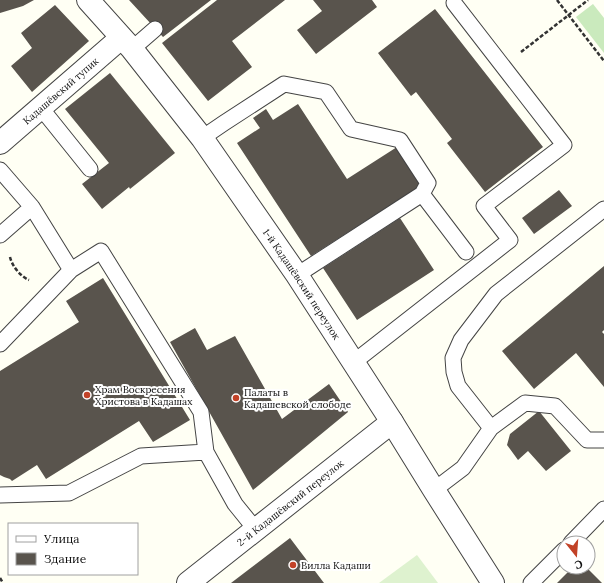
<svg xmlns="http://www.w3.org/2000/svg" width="604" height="583" font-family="Lora,serif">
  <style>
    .grass { fill: #caeabd }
    .pitch { fill: #def2cf }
    .building { fill: #59544d }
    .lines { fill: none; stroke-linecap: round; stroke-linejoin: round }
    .service-casing { stroke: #444; stroke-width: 17 }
    .minor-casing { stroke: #444; stroke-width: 24 }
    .path { stroke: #333; stroke-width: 2.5; stroke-dasharray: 4 2; stroke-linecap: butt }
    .service { stroke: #fff; stroke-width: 15 }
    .minor { stroke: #fff; stroke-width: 22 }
    .poi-dot { fill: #c24227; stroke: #fff; stroke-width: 1.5 }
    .labels { text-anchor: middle; stroke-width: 4; stroke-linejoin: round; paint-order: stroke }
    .street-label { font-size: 10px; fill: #111; stroke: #fff }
    .poi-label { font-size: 10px; fill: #111; stroke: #fff; text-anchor: start }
  </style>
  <rect width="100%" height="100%" fill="#fffff4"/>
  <path class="grass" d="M 593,4 L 604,18 L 604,53 L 576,17 Z"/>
  <path class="pitch" d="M 417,555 L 438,583 L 379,583 Z"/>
  <path class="building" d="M 0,0 L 34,0 L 23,6 L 0,13 Z
    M 129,0 L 211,0 L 163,37 Z
    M 217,0 L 285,0 L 232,41 L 252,67 L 208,101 L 162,43 Z
    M 313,0 L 372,0 L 377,7 L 316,54 L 297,30 L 322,11 Z
    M 55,5 L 89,41 L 32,92 L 11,66 L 32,48 L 21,33 Z
    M 435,9 L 543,147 L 485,192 L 447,143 L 452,139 L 416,92 L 411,96 L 378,53 Z
    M 110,73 L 175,153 L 130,189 L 129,187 L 102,209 L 82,184 L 109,163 L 65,109 Z
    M 298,104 L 347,179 L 397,147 L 422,185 L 311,256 L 237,143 L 260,128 L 253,118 L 266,109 L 273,120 Z
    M 559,190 L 572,206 L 534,234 L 522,218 Z
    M 400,218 L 434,270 L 357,320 L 323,268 Z
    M 604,266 L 604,330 L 602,332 L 604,334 L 604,387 L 576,353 L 534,389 L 502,351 Z
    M 103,278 L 190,420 L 153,442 L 139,421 L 46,479 L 37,465 L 12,481 L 10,479 L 4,477 L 0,475 L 0,371 L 79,322 L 66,301 Z
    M 195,328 L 207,350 L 235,336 L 282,419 L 329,384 L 348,412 L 253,490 L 170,342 Z
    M 539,411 L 571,451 L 546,471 L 528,451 L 518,460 L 507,445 L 510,434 Z
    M 290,538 L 324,583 L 231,583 L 252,567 Z
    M 573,567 L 586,567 L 602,583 L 557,583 Z"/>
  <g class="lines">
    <defs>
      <path id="service" d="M 132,49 L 155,29
        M 41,108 L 90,169
        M 202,138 L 224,123 L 284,84 L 326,92 L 351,129 L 400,140 L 428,183 L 422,194
        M 0,170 L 32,207 L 0,235
        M 71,270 L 101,251 L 201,412 L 206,452
        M 297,275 L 422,194 L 466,252
        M 0,344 L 71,270 L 32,207
        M 354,362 L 510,240 L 484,206 L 564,145 L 454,3
        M 491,428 L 458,386 L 454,372 L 453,358 L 461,340 L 496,294 L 604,209
        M 434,490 L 463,468 L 491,428 L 525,403 L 555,406 L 587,440 L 604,440
        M 0,495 L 69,493 L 141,456 L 206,452 L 235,504 L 256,530
        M 571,543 L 604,509
        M 531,583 L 564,550"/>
      <g id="minor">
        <path id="s1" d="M 88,0 L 132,49 L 202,138 L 297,275 L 392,422 L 434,490 L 493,583"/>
        <path id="s2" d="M 0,143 L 121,38"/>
        <path id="s3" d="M 188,583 L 392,422"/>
      </g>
    </defs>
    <use href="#service" class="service-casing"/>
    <use href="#minor" class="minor-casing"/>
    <path class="path" d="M 557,0 L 604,61
      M 521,52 L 588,0
      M 10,257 C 12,266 20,276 29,280
      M 0,578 L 3,583"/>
    <use href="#service" class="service"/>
    <use href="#minor" class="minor"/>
  </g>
  <g class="poi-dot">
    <circle cx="87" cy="395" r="4"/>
    <circle cx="236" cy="398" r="4"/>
    <circle cx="293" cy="565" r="4"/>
  </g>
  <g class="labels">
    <g class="street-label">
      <text dy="4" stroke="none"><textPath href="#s2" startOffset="80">Кадашёвский тупик</textPath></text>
      <text dy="4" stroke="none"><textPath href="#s1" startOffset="356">1-й Кадашёвский переулок</textPath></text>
      <text dy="4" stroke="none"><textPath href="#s3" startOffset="130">2-й Кадашёвский переулок</textPath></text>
    </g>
    <g class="poi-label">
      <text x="95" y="393">Храм Воскресения<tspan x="95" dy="12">Христова в Кадашах</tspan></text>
      <text x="244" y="396">Палаты в<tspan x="244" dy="12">Кадашевской слободе</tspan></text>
      <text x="301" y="569">Вилла Кадаши</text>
    </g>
  </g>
  <rect x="8" y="523" width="130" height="52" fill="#ffffff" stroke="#a0a0a0"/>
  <rect x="16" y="536" width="20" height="6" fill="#ffffff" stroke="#a0a0a0"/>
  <text x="44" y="543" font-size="12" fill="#111111">Улица</text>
  <rect x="16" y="553" width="20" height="12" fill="#59544d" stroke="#a0a0a0"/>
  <text x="44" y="563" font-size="12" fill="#111111">Здание</text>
  <g transform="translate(576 555) rotate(163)"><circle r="19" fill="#ffffff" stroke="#a0a0a0"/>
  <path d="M0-3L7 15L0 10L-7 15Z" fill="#c24227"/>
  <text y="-6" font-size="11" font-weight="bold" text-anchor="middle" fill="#111111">С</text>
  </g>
</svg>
